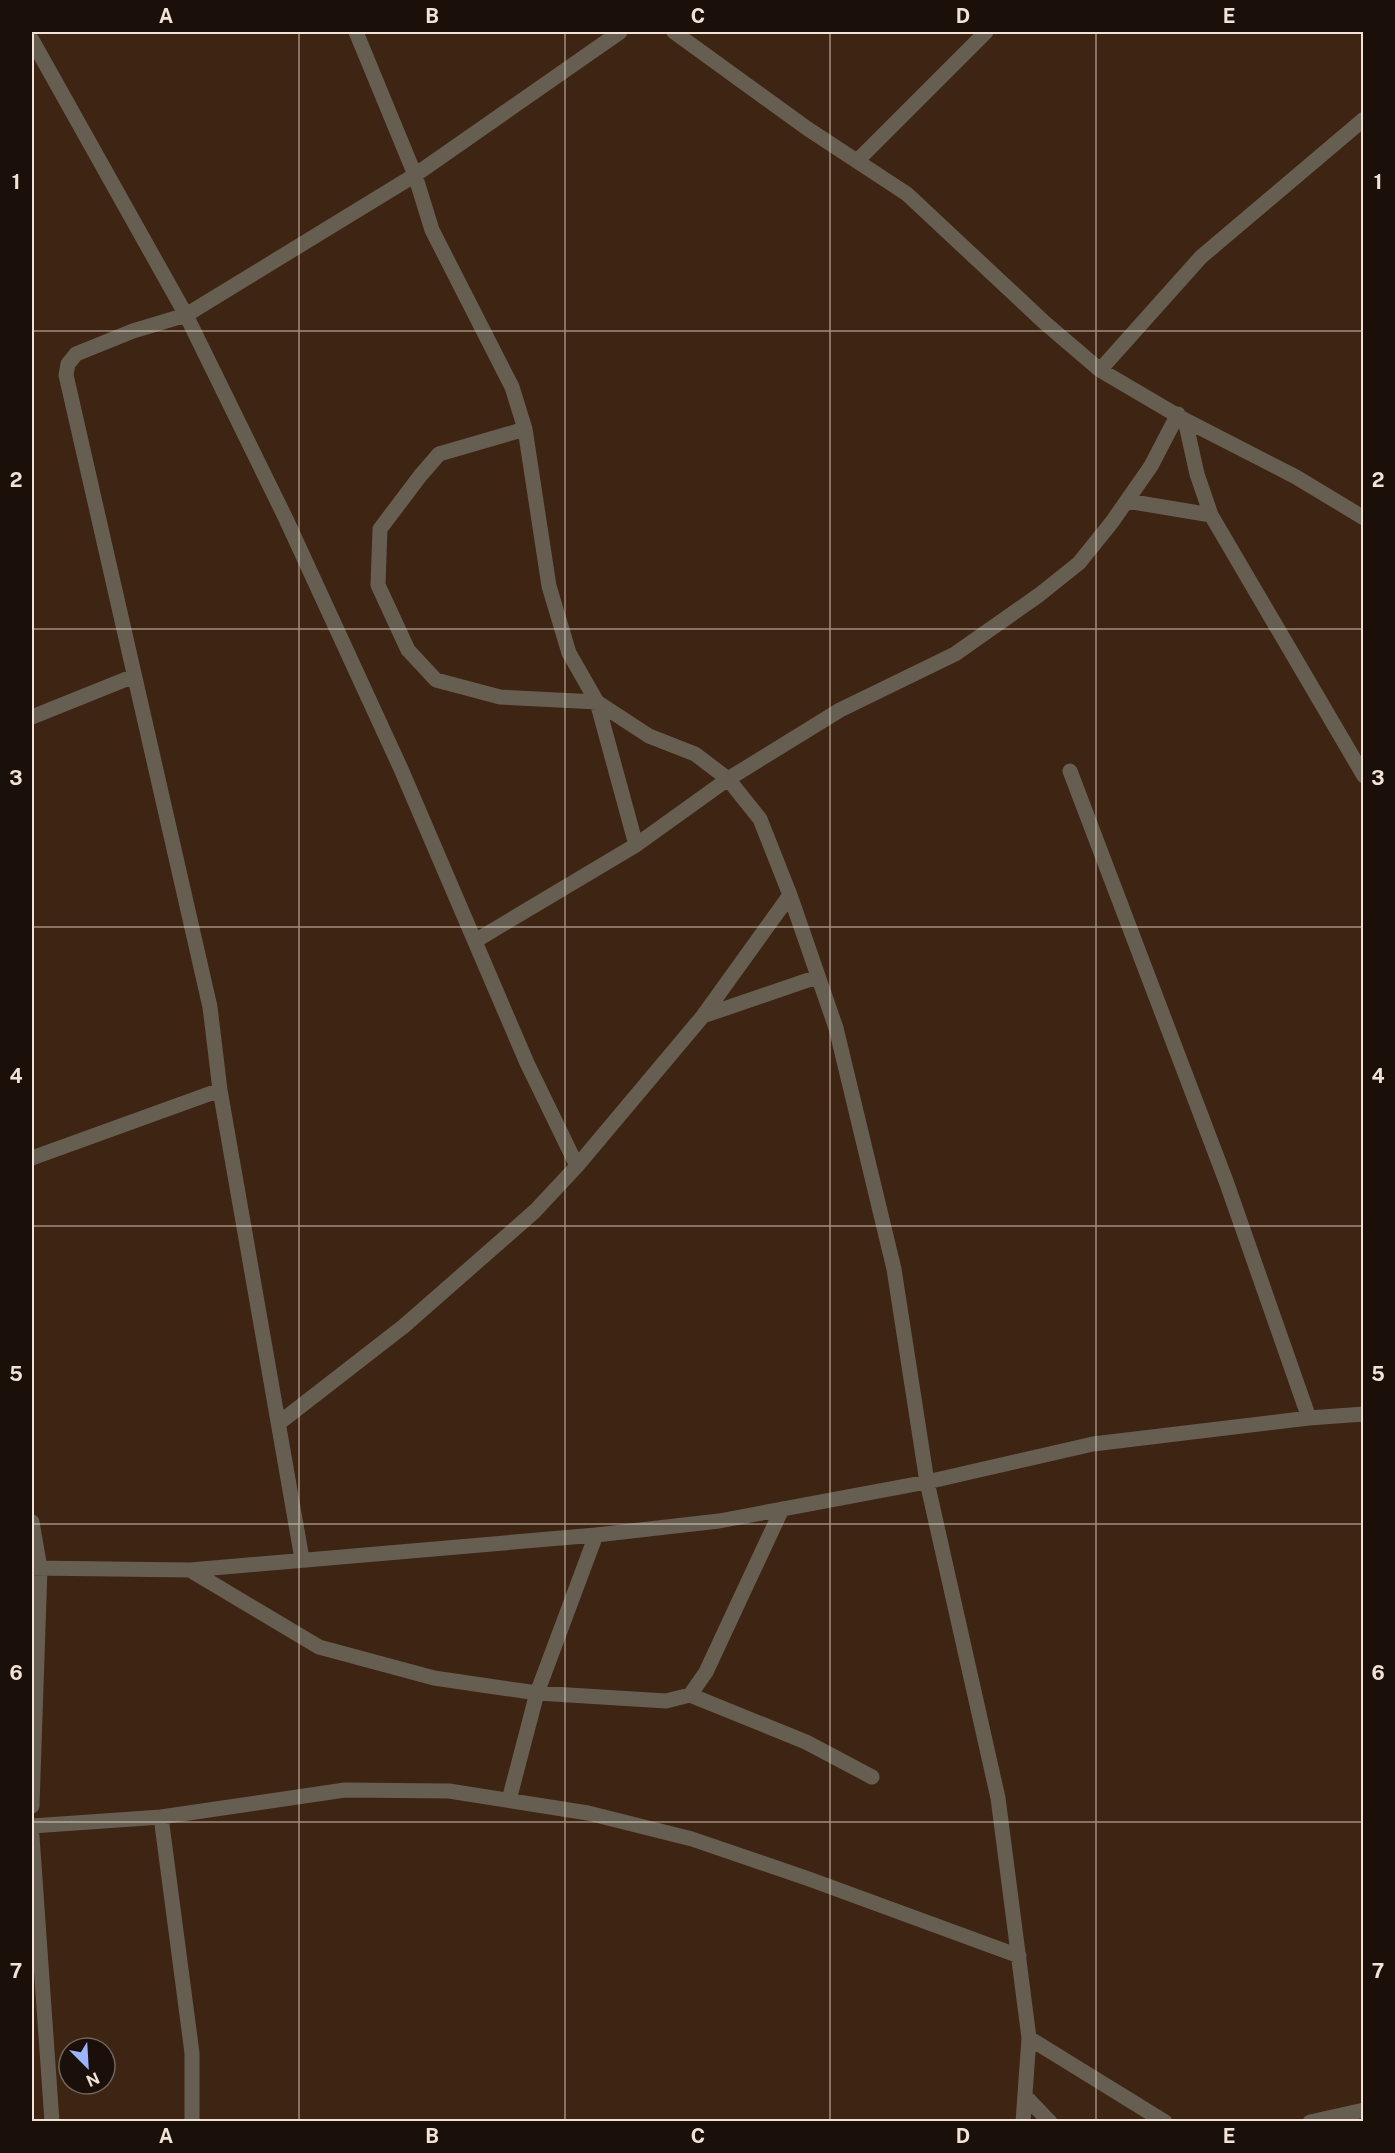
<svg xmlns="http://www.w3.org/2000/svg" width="1395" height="2153" font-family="'Public Sans',sans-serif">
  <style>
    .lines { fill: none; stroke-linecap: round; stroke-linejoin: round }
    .minor { stroke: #655e51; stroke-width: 15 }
    .grid { fill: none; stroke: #f3e2d8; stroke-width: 1.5; stroke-opacity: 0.55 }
    .neatline { fill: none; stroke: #f3e2d8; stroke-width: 2 }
    .grid-label { font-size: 20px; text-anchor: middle; font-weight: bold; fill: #f3e2d8 }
  </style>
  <rect width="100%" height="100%" fill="#3d2413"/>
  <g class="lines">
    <path class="minor" d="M 356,32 L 415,175 L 432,230 L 512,387 L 525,429 L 549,586 L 569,653 L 597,702 L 649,736 L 695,754 L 728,779 L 760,819 L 790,895 L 836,1028 L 894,1269 L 927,1482 L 998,1798 L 1029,2038 L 1023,2122
      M 674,32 L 808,129 L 907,194 L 1045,323 L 1100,370 L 1185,420 L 1296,477 L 1364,518
      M 32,40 L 186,315 L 286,519 L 401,769 L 527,1063 L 577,1166
      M 857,161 L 986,32
      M 1100,370 L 1201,257 L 1364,119
      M 1185,420 L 1197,474 L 1211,515 L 1364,776
      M 525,429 L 439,454 L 420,476 L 380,529 L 378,585 L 408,650 L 436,680 L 500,697 L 597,702 L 636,845
      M 1127,501 L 1211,515
      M 32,717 L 134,676
      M 1070,771 L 1226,1181 L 1309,1418
      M 475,941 L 636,845 L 728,779 L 840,710 L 955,654 L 1039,595 L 1079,563 L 1112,522 L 1151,466 L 1178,414
      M 703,1016 L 817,977
      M 32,1158 L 220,1090
      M 279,1423 L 404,1326 L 535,1211 L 577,1166 L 703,1016 L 790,895
      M 32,1522 L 40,1568 L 32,1806
      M 302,1559 L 220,1090 L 210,1007 L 66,375 L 68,364 L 76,354 L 133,331 L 186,315 L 415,175 L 620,32
      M 32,1568 L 190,1570 L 596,1535 L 719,1521 L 927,1482 L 1093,1444 L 1309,1418 L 1364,1414
      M 190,1570 L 319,1647 L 434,1678 L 537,1693 L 666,1701 L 690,1695 L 806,1742 L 872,1777
      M 690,1695 L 706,1672 L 782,1509
      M 509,1800 L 537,1693 L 596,1535
      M 161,1817 L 192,2053 L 192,2122
      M 32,1826 L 161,1817 L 345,1790 L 449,1791 L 588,1813 L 692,1839 L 809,1879 L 1019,1956
      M 32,1836 L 52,2122
      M 1029,2038 L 1165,2122
      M 1025,2096 L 1050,2122
      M 1310,2122 L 1364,2110"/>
  </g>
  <path class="grid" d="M 299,32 L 299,2122M 565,32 L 565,2122M 830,32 L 830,2122M 1096,32 L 1096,2122M 32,331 L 1364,331M 32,629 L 1364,629M 32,927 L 1364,927M 32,1226 L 1364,1226M 32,1524 L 1364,1524M 32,1822 L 1364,1822"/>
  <rect width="1395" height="2153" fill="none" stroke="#1b1009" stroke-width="66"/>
  <g transform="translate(87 2066) rotate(156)"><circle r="28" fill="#1b1009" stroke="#71645c" stroke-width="1.5"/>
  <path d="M0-4.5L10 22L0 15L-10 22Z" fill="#9bb4fd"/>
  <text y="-9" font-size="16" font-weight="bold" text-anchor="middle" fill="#f3e2d8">N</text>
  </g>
  <rect x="33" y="33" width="1329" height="2087" class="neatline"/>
  <g class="grid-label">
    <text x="166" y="23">A</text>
    <text x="432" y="23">B</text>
    <text x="698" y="23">C</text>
    <text x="963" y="23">D</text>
    <text x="1229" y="23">E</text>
    <text x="16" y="189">1</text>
    <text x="1378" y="189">1</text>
    <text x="16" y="487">2</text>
    <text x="1378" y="487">2</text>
    <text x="16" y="785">3</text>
    <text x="1378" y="785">3</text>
    <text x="16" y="1083">4</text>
    <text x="1378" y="1083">4</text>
    <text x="16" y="1381">5</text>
    <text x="1378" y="1381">5</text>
    <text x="16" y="1680">6</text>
    <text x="1378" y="1680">6</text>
    <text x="16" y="1978">7</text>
    <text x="1378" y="1978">7</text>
    <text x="166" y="2143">A</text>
    <text x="432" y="2143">B</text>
    <text x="698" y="2143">C</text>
    <text x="963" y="2143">D</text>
    <text x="1229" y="2143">E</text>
  </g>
</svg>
